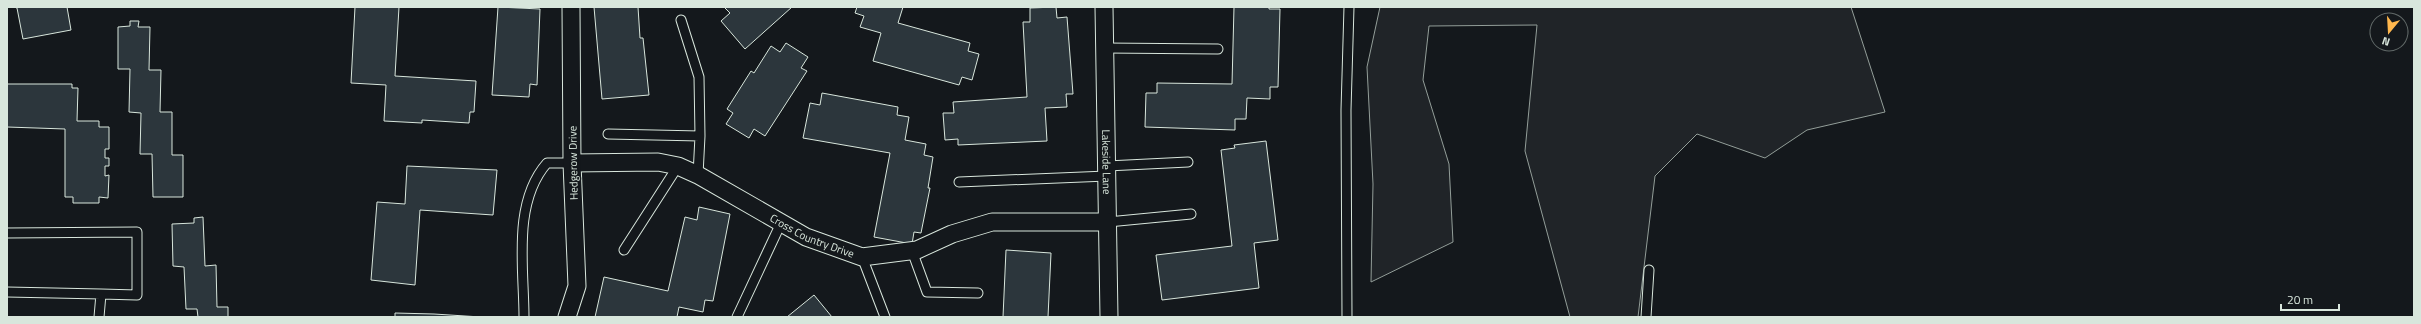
<svg xmlns="http://www.w3.org/2000/svg" width="2421" height="324" font-family="'Titillium Web',sans-serif">
  <style>
    .green { fill: #202428; stroke: #939e99 }
    .building { fill: #2c363c; stroke: #d8e6dc }
    .lines { fill: none; stroke-linecap: round; stroke-linejoin: round }
    .service-casing { stroke: #d8e6dc; stroke-width: 11 }
    .minor-casing { stroke: #d8e6dc; stroke-width: 19 }
    .service { stroke: #14181c; stroke-width: 9 }
    .minor { stroke: #14181c; stroke-width: 17 }
    .labels { text-anchor: middle; stroke-width: 3; stroke-linejoin: round; paint-order: stroke }
    .street-label { font-size: 11px; fill: #d8e6dc; stroke: #14181c }
  </style>
  <rect width="100%" height="100%" fill="#14181c"/>
  <path class="green" d="M 1380,7 L 1851,7 L 1885,112 L 1807,130 L 1765,158 L 1697,134 L 1655,176 L 1638,317 L 1570,317 L 1525,151 L 1537,25 L 1429,26 L 1423,80 L 1449,164 L 1453,242 L 1371,282 L 1373,184 L 1367,67 Z"/>
  <path class="building" d="M 14,7 L 67,7 L 71,30 L 23,39 L 17,8 Z
    M 355,7 L 399,7 L 395,76 L 476,81 L 474,112 L 470,112 L 469,123 L 422,120 L 422,123 L 384,121 L 386,85 L 351,83 Z
    M 498,7 L 540,9 L 537,85 L 530,84 L 529,97 L 492,95 Z
    M 594,7 L 638,7 L 640,38 L 643,38 L 649,95 L 602,99 Z
    M 724,7 L 792,7 L 745,49 L 721,21 L 730,13 Z
    M 857,7 L 903,7 L 898,23 L 970,43 L 968,51 L 979,54 L 972,80 L 962,77 L 959,85 L 873,61 L 881,33 L 860,27 L 864,16 L 855,13 Z
    M 1056,7 L 1057,18 L 1067,17 L 1073,94 L 1066,94 L 1067,107 L 1045,108 L 1047,141 L 958,145 L 958,139 L 945,140 L 943,113 L 954,113 L 953,102 L 1027,97 L 1023,22 L 1030,22 L 1030,8 Z
    M 1234,7 L 1269,7 L 1269,9 L 1280,9 L 1278,87 L 1270,87 L 1270,99 L 1247,98 L 1246,119 L 1235,119 L 1235,130 L 1145,127 L 1146,93 L 1157,93 L 1157,83 L 1232,84 Z
    M 130,21 L 139,21 L 138,27 L 150,27 L 149,70 L 161,70 L 160,112 L 172,112 L 172,155 L 183,155 L 183,197 L 153,197 L 152,154 L 140,154 L 141,113 L 129,112 L 130,69 L 118,69 L 118,27 L 130,26 Z
    M 786,43 L 808,57 L 801,68 L 807,71 L 765,136 L 754,129 L 749,138 L 726,124 L 733,113 L 727,109 L 751,71 L 754,73 L 771,46 L 780,52 Z
    M 7,84 L 72,84 L 72,88 L 78,88 L 77,121 L 99,121 L 99,127 L 109,127 L 109,149 L 105,149 L 105,158 L 109,158 L 109,166 L 105,166 L 105,176 L 109,175 L 108,198 L 99,197 L 99,203 L 73,203 L 73,197 L 65,197 L 65,129 L 7,127 Z
    M 822,93 L 898,107 L 897,115 L 909,117 L 905,140 L 926,144 L 924,155 L 933,157 L 928,188 L 930,188 L 921,233 L 914,232 L 912,244 L 874,237 L 890,153 L 803,138 L 810,103 L 820,105 Z
    M 1266,141 L 1278,240 L 1254,243 L 1259,288 L 1162,300 L 1156,255 L 1232,246 L 1221,150 L 1235,148 L 1234,145 Z
    M 407,166 L 497,170 L 493,215 L 420,210 L 415,285 L 371,280 L 377,202 L 405,204 Z
    M 699,207 L 730,214 L 713,301 L 705,300 L 703,312 L 679,307 L 677,317 L 595,317 L 604,277 L 668,291 L 685,217 L 697,220 Z
    M 203,217 L 205,266 L 216,265 L 217,307 L 228,307 L 228,317 L 198,317 L 197,309 L 186,309 L 184,267 L 173,266 L 172,224 L 194,223 L 194,218 Z
    M 1006,250 L 1051,253 L 1048,317 L 1003,317 Z
    M 814,295 L 832,317 L 787,317 Z
    M 395,313 L 434,314 L 481,317 L 395,317 Z"/>
  <g class="lines">
    <defs>
      <path id="service" d="M 681,20 L 699,77 L 700,136 L 698,175
        M 1105,48 L 1218,49
        M 608,134 L 700,136
        M 1107,166 L 1188,162
        M 959,182 L 1107,176
        M 1108,222 L 1191,214
        M 7,233 L 137,232 L 137,295 L 101,294 L 99,317
        M 624,250 L 678,166
        M 912,251 L 927,292 L 978,293
        M 862,257 L 885,317
        M 7,292 L 101,294
        M 524,317 C 524,268 512,203 547,163 L 572,163
        M 737,317 L 781,223
        M 1347,317 L 1346,110 L 1349,7
        M 1646,317 L 1649,270"/>
      <g id="minor">
        <path id="s1" d="M 1104,7 L 1109,317"/>
        <path id="s2" d="M 572,163 L 658,162 L 678,166 L 698,175 L 806,237 L 862,257 L 917,250 L 952,234 L 992,222 L 1108,222"/>
        <path d="M 567,317 L 577,286 L 572,163 L 571,7"/>
      </g>
    </defs>
    <use href="#service" class="service-casing"/>
    <use href="#minor" class="minor-casing"/>
    <use href="#service" class="service"/>
    <use href="#minor" class="minor"/>
  </g>
  <g class="labels">
    <g class="street-label">
      <text dy="4" stroke="none"><textPath href="#s1" startOffset="155">Lakeside Lane</textPath></text>
      <text transform="translate(573 163) rotate(-91)" y="4">Hedgerow Drive</text>
      <text dy="4" stroke="none"><textPath href="#s2" startOffset="258">Cross Country Drive</textPath></text>
    </g>
  </g>
  <rect width="2421" height="324" fill="none" stroke="#d8e6dc" stroke-width="16"/>
  <g transform="translate(2389 32) rotate(198)"><circle r="19" fill="#14181c" stroke="#626a69"/>
  <path d="M0-3L7 15L0 10L-7 15Z" fill="#ffb74d"/>
  <text y="-6" font-size="11" font-weight="bold" text-anchor="middle" fill="#d8e6dc">N</text>
  </g>
  <path d="M2281 304v6h58v-6" fill="none" stroke="#d8e6dc" stroke-width="2"/>
  <text x="2287" y="304" font-size="12" fill="#d8e6dc" stroke="#14181c" stroke-width="3" paint-order="stroke">20 m</text>
</svg>
